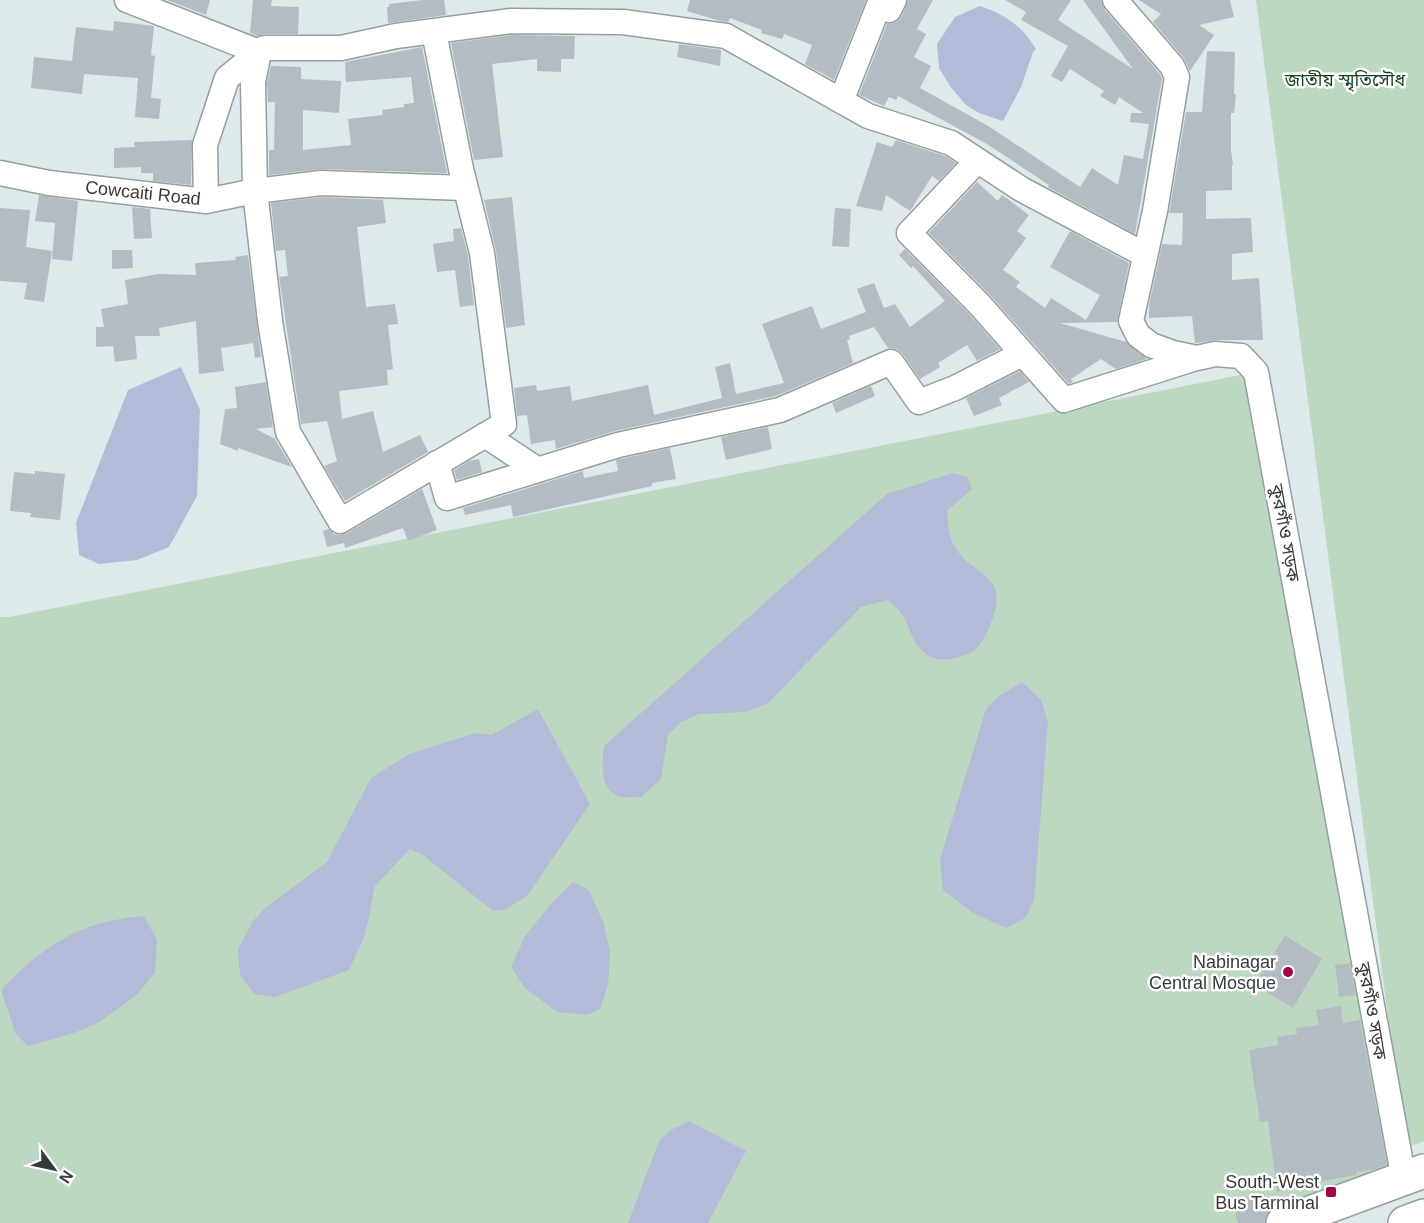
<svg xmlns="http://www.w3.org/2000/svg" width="1424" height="1223" font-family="Helvetica,'Noto Sans Bengali',sans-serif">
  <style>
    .green { fill: #bdd8c0 }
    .water { fill: #b3bbd9 }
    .building { fill: #b4bcc3 }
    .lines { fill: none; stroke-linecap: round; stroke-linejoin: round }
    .minor-casing { stroke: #949fa2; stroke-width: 27 }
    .highway-casing { stroke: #949fa2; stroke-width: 36 }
    .minor { stroke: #fff; stroke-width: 24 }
    .highway { stroke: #fff; stroke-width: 33 }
    .poi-dot { fill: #9f0143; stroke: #fff; stroke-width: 2 }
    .labels { text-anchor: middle; stroke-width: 5; stroke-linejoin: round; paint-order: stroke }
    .park-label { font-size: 18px; fill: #143e1d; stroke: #fff }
    .street-label { font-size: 18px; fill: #373b3c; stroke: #fff }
    .poi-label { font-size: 18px; fill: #373b3c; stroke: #fff; text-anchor: end }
  </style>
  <rect width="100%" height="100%" fill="#dde9eb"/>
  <path class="green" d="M 1256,0 L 1424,0 L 1424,1141 L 1405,1148 Z
    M 1256,372 L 1404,1180 L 1270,1223 L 0,1223 L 0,617 L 9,617 Z"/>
  <path class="water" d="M 980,6 C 1006,15 1022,26 1036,49 L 1033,52 L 1021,87 L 1003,121 L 979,113 L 966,105 L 950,86 L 939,68 L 937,44 L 955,17 Z
    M 181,367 L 200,410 L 197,496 L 169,547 L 137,560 L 99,564 L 79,555 L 76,523 L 128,390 Z
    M 953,473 L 967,477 L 972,489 L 947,511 C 948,520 948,531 951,539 C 967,581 1017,567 988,630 C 983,640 978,650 968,654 C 949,661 932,664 918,646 C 910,637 909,623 901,613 C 898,608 892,604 888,600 L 861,607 L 768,703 L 746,712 L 699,714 L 681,722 L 668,735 L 661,779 L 641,797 C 635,797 627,798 621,797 C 599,791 602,763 604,746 L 887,494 Z
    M 1022,682 L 1041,700 L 1048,722 L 1034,901 L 1025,918 L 1006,928 L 973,913 L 943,890 L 940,859 L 986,709 L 999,696 Z
    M 538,709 L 590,804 L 527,896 L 504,910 L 493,911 L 424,856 L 410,849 L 375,886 L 365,935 L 349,970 L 275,997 L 254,994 L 240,975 L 238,949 L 253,921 L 265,908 L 327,862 L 371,778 L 409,754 L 476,733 L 491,735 Z
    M 573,882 L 589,890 L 604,924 L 610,952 L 608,985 L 600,1009 L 587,1015 L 557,1012 L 525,988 L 511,967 L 525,936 L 551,904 Z
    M 144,916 L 157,940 L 155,972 L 138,994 L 98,1023 L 74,1033 L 28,1046 L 16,1034 L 1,990 C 14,977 28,962 43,952 C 74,929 105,919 144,916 Z
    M 689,1121 L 746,1151 L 708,1223 L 628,1223 L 659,1141 L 669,1131 Z"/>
  <path class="building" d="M 167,0 L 210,0 L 206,15 Z
    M 253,0 L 272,0 L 271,6 L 299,7 L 298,34 L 264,34 L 257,36 L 250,33 Z
    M 423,0 L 444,0 L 446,15 L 388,23 L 387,7 L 389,7 L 389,4 Z
    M 690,0 L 866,0 L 834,80 L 805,64 L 812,45 L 784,34 L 782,39 L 761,33 L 762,30 L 730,18 L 728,22 L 720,21 L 687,11 Z
    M 908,0 L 933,0 L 917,29 L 926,34 L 914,57 L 931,66 L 920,88 L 990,127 L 1080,187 L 1092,168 L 1118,185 L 1124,155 L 1143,159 L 1149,124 L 1130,122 L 1131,113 L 1143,113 L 1119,97 L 1115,105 L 1100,96 L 1104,91 L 1070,69 L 1062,82 L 1051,76 L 1068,46 L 1021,20 L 1026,12 L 1005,0 L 1071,0 L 1058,20 L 1133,69 L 1083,0 L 1101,0 L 1104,9 L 1160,74 L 1162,79 L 1135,234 L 1048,187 L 1049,185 L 987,144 L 898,96 L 896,100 L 889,97 L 884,106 L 859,95 L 887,24 L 897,22 L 902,16 Z
    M 1139,0 L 1230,0 L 1234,17 L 1199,25 L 1214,35 L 1190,71 L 1183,57 L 1153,22 L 1161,14 Z
    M 114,21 L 154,26 L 151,55 L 155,56 L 151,98 L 161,99 L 159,119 L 135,117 L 138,78 L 84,74 L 82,94 L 31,88 L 34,57 L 72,61 L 76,27 L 113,31 Z
    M 512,35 L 575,36 L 574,59 L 561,59 L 561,72 L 537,71 L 537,59 L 492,64 L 503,157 L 474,160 L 451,43 Z
    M 679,44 L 721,50 L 720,66 L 677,57 Z
    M 422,47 L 447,173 L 321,169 L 269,175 L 269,150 L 274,150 L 275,102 L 268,102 L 267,83 L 271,66 L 301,67 L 301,79 L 341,81 L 339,113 L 303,110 L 303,150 L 351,145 L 348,119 L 383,115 L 382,110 L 404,107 L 404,104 L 414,103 L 411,77 L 346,82 L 345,62 Z
    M 1207,51 L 1235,52 L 1234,94 L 1236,94 L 1234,113 L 1231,113 L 1231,150 L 1233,165 L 1232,165 L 1232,190 L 1206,191 L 1206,219 L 1251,218 L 1253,252 L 1232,254 L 1232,280 L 1259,278 L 1263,340 L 1216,340 L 1197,343 L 1195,343 L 1192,316 L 1149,318 L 1149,306 L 1162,244 L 1182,245 L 1183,213 L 1169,213 L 1186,112 L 1202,112 Z
    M 192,140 L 191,185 L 153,181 L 153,173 L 141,173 L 141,167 L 114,168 L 114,148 L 135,147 L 134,142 Z
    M 896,140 L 945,156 L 956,163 L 939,181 L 932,176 L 910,211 L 886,195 L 882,211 L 856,206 L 877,142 L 892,147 Z
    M 977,182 L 998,201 L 1002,195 L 1029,215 L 1017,231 L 1026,238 L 1003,270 L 1020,282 L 1016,287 L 1045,308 L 1051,298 L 1086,320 L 1100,295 L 1050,267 L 1070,231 L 1129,263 L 1117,322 L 1060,323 L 1126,342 L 1147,359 L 1116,369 L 1101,359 L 1071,379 L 1073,382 L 1069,384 L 990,295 L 929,233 Z
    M 39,195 L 78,201 L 72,261 L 52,259 L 55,223 L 35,221 Z
    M 322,197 L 387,200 L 383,200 L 386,223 L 357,227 L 366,307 L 395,304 L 398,324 L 388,325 L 393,369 L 387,370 L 388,385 L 339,391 L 342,419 L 373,411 L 383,452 L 420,435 L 428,452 L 345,501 L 324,466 L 337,461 L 327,421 L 301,424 L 279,277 L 288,276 L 285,250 L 276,251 L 271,203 Z
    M 512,197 L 525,325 L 506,328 L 496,251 L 484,200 Z
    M 132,207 L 150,209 L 152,238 L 134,239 Z
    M 0,208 L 30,210 L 26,247 L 52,251 L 44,302 L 24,299 L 27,283 L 0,281 Z
    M 835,208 L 851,209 L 849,247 L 832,246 Z
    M 461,228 L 468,256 L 474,305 L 460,307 L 455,270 L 437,272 L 433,244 L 454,241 L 453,229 Z
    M 905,249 L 969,314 L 1000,349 L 977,361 L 967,345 L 938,363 L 940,367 L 920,379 L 902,353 L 897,349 L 888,348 L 874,327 L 849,336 L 850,339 L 847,340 L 853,363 L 776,396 L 615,431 L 556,449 L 555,440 L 531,444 L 527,415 L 517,416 L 514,388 L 536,385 L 537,391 L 570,386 L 572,401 L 648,385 L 654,415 L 722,398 L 715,367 L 730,363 L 736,394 L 784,383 L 762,324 L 812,306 L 821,329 L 866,312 L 857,289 L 874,283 L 884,308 L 895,304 L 910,327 L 945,301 L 913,266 L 911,268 L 899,255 Z
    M 112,250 L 132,250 L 133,268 L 112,269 Z
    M 248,255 L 261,357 L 255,358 L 253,343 L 221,348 L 224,371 L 199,374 L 196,321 L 159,328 L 160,336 L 135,336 L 137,359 L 115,362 L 113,346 L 96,347 L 96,327 L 104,327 L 101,309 L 128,304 L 125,280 L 158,274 L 196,275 L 195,263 L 236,260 L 235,257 Z
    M 1020,371 L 1029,382 L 999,398 L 1002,405 L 974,416 L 966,398 Z
    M 266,382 L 273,427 L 256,429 L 275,439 L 292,467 L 238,448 L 238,451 L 220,444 L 225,409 L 237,408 L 235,387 Z
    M 871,386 L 875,396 L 836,413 L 832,403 Z
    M 768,427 L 772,449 L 726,460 L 721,437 Z
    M 670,448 L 676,479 L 652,483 L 652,486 L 513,517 L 511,505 L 465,515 L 463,508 L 583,471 L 584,478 L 618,471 L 616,460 Z
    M 479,459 L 482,472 L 457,480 L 454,470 L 469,461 Z
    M 35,471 L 65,474 L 60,520 L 30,517 L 31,513 L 10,511 L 14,472 L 35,474 Z
    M 422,489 L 437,530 L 408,541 L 403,528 L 345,548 L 344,543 L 327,547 L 323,531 L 329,529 L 334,534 L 340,535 L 347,533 Z
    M 1285,935 L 1322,959 L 1293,1008 L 1255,985 Z
    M 1350,963 L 1356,995 L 1339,997 L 1335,965 Z
    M 1341,1006 L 1343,1023 L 1360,1020 L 1387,1165 L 1375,1169 L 1356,1172 L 1357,1175 L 1315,1182 L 1316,1185 L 1277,1192 L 1268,1121 L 1260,1122 L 1249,1050 L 1278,1045 L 1277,1037 L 1297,1034 L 1296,1028 L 1319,1025 L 1316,1010 Z
    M 1264,1193 L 1269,1211 L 1265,1223 L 1238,1223 L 1232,1202 Z"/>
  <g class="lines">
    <defs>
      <path id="minor" d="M 127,0 L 259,52 L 253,82 L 255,191 L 270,321 L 288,432 L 340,521 L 504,424 L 482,253 L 461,169 L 434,32
        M 1115,0 L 1172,66 L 1177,77 L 1155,211 L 1131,321 L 1138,335 L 1151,345 L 1173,353 L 1197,358 L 1215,354 L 1241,356 L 1256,372 L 1404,1180
        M 841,101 L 879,5 L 889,10 L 894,0
        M 977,161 L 909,233 L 979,304 L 1064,400 L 1196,358
        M 0,173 L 49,183 L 206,201 L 255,191 L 321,183 L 465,188
        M 206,201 L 205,145 L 227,78 L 264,48 L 341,48 L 396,36 L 511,21 L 623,22 L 726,36 L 868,116 L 951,143 L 1021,189 L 1145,255
        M 485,435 L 538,470
        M 437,463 L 447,498 L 618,445 L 780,410 L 891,362 L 919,402 L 955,388 L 1022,354"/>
      <path id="highway" d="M 1283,1223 L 1424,1171
        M 1405,1223 L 1424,1216"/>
    </defs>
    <use href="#minor" class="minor-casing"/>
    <use href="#highway" class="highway-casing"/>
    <use href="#minor" class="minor"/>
    <use href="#highway" class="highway"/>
  </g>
  <g class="poi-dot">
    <circle cx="1288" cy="972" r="6"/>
    <rect x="1325" y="1186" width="12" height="12" rx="3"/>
  </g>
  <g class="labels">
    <g class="park-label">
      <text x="1345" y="86">জাতীয় স্মৃতিসৌধ</text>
    </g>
    <g class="street-label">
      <text transform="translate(143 193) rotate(6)" y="6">Cowcaiti Road</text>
      <text transform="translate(1285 533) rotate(80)" y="6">কুরগাঁও সড়ক</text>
      <text transform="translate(1372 1011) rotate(80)" y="6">কুরগাঁও সড়ক</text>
    </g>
    <g class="poi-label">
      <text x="1276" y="968">Nabinagar<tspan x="1276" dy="21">Central Mosque</tspan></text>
      <text x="1319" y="1188">South-West<tspan x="1319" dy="21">Bus Tarminal</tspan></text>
    </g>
  </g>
  <g transform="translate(54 1169) rotate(123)" stroke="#ffffff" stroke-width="4.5" paint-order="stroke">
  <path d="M0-4.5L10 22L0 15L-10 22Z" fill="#373b3c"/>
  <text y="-9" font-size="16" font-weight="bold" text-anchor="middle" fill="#373b3c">N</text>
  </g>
</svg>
